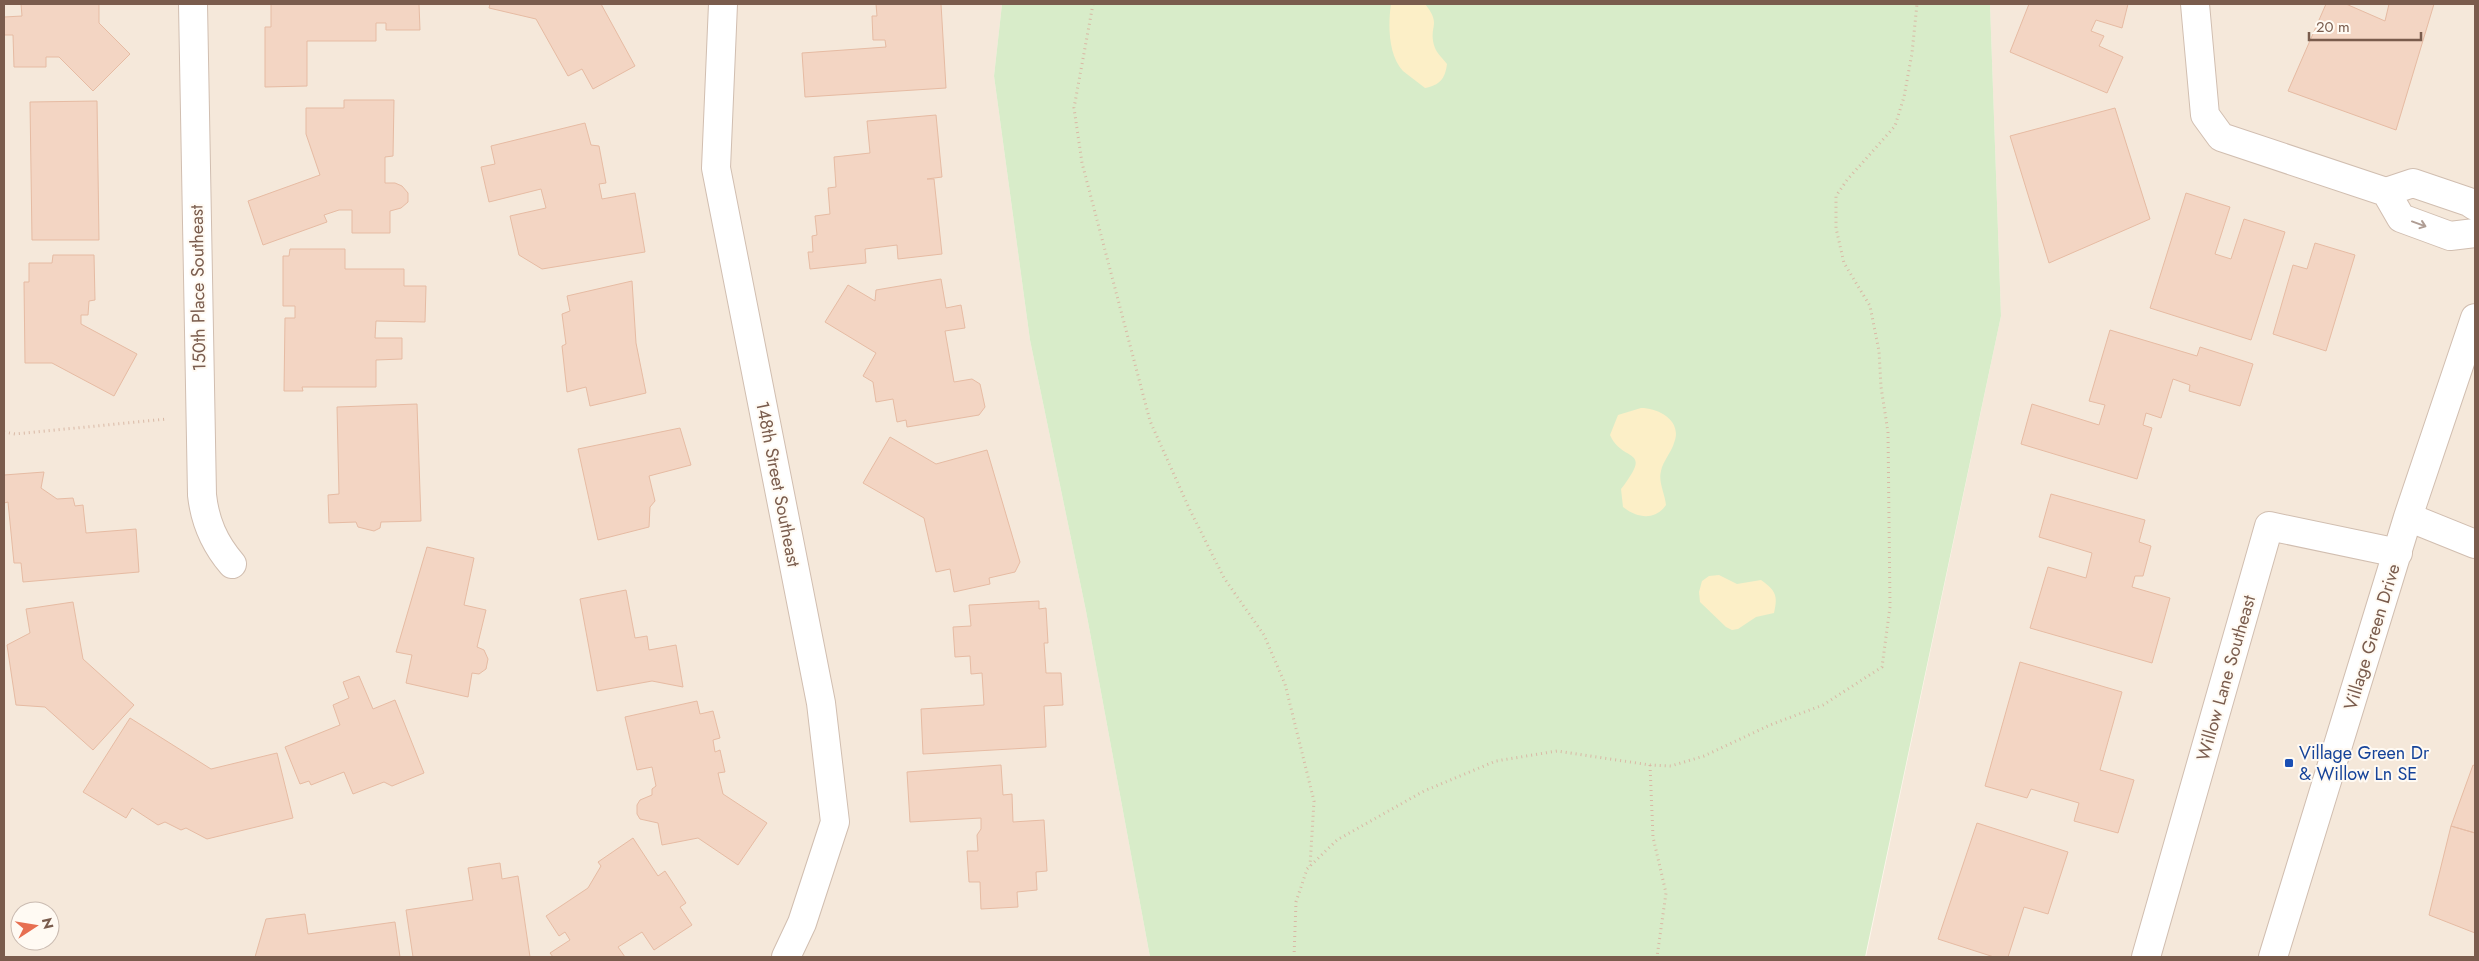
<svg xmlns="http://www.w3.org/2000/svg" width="2479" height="961" font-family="Jost,sans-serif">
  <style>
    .residential { fill: #f5e8da; fill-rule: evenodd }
    .green { fill: #d8ecc9 }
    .sand { fill: #fcefc7 }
    .building { fill: #f3d5c3; stroke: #e6bba3 }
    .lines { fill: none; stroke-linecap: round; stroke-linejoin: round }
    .minor-casing { stroke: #d1beb0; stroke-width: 30 }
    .path { stroke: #d9b8a5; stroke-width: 3; stroke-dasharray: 1 4; stroke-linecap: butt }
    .minor { stroke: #fff; stroke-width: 28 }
    .oneway { stroke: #af9d94 }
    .transit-dot { fill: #1a4fb4; stroke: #fffaf3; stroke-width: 2 }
    .labels { text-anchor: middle; stroke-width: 4; stroke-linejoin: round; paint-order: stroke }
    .street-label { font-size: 18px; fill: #7a5c4d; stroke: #fffaf3 }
    .transit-label { font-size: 18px; fill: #164399; stroke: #fffaf3; text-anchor: start }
  </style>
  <rect width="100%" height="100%" fill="#fdf6ec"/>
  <path class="residential" d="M 4,4 L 1002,4 L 994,76 L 1030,340 L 1086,611 L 1150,957 L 4,957 ZM 20,911 L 50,911 L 50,941 L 20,941 Z
    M 1990,4 L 2475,4 L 2475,957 L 1866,957 L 2001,316 Z"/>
  <path class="green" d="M 1002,4 L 1990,4 L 2001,316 L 1865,957 L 1150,957 L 1086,611 L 1030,340 L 994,76 Z"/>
  <path class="sand" d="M 1391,4 L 1425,4 C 1443,26 1427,26 1435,48 C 1437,53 1443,59 1447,64 C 1445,79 1440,85 1425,88 C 1418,82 1410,77 1403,71 C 1388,55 1388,24 1391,4 Z
    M 1641,408 C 1659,408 1683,421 1674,443 C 1671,453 1663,461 1661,471 C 1658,482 1665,494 1666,505 C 1655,521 1637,518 1623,507 L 1621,489 C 1654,446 1623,464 1610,435 L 1618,415 Z
    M 1719,575 L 1737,584 L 1761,580 C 1776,591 1778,595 1774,613 L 1756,617 L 1738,629 L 1732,630 L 1726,627 L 1700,602 L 1699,592 L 1702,581 L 1709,576 Z"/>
  <path class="building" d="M 21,4 L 99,4 L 99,23 L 130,54 L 93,91 L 59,57 L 46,57 L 46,67 L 14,67 L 13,35 L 4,35 L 4,17 L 22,16 Z
    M 271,4 L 419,4 L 420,30 L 386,30 L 386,23 L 376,23 L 376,41 L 307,41 L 307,86 L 265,87 L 265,27 L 271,27 Z
    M 490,4 L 601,4 L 635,66 L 593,89 L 582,69 L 568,76 L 536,19 L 489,8 Z
    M 876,4 L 941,4 L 946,88 L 805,97 L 802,53 L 886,47 L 885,40 L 873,40 L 872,16 L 877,16 Z
    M 2029,4 L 2128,4 L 2122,28 L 2096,20 L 2091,31 L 2104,36 L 2099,46 L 2123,57 L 2107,93 L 2010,52 Z
    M 2326,4 L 2346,4 L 2385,21 L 2389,4 L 2434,4 L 2396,130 L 2288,91 Z
    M 344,100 L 394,100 L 393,156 L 385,157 L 385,183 L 395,183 L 402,186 L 408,193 L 408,202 L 401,208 L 390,211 L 390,233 L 352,233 L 352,210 L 339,210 L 324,215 L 327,222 L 263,245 L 248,201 L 320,175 L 306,134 L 306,108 L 344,108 Z
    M 97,101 L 99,240 L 32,240 L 30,102 Z
    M 2115,108 L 2150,219 L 2049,263 L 2010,136 Z
    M 936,115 L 942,177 L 927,179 L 934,179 L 942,254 L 898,259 L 897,245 L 865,249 L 866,263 L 810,269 L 808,252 L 813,252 L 812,236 L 817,235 L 815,216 L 830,214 L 828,188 L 836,187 L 834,157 L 870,153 L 867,121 Z
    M 585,123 L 591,145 L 599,146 L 606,183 L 599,184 L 602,199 L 635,193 L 645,252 L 542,269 L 519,255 L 510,216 L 546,208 L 541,189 L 489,202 L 481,167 L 495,164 L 491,146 Z
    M 2186,193 L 2230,207 L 2215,254 L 2231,259 L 2244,219 L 2285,232 L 2251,340 L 2150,308 Z
    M 2315,243 L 2355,255 L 2326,351 L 2273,334 L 2293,265 L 2307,269 Z
    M 290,249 L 345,249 L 345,269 L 404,269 L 404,286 L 426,286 L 425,322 L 376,321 L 375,338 L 402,338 L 402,359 L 376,360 L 376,387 L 302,387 L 303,391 L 284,391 L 285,318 L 295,318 L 295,306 L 283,306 L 283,256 L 289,256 Z
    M 53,255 L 94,255 L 95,300 L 89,301 L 88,315 L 81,315 L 81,324 L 137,354 L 114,396 L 52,363 L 25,363 L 24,282 L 29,282 L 29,263 L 52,263 Z
    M 941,279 L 946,308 L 961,305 L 965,328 L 945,331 L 954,382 L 972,379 L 980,384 L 985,407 L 979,415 L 907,427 L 906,420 L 897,422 L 893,399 L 876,402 L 873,382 L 863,376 L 876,353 L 825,322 L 848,285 L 875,301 L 876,290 Z
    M 632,281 L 636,343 L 646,393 L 590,406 L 586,387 L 567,392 L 562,346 L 566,344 L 562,314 L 570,311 L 567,296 Z
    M 2110,330 L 2197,356 L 2200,347 L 2253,364 L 2240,406 L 2189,391 L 2190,385 L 2173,379 L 2161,418 L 2146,413 L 2143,425 L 2152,428 L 2137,479 L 2021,444 L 2032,404 L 2099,425 L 2105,405 L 2089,401 Z
    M 417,404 L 421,521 L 381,522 L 380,528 L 374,531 L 358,527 L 356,522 L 329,523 L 328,495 L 339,494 L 337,407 Z
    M 680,428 L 691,465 L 649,476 L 655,501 L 650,507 L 649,527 L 598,540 L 578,449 Z
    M 890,437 L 936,464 L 987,450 L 1020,562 L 1015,572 L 989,578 L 990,584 L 954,592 L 950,569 L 936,572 L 924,518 L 863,483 Z
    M 44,472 L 41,488 L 57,499 L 73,498 L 75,506 L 83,505 L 86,533 L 136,529 L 139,572 L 23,582 L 21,563 L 14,563 L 8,502 L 4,503 L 4,475 Z
    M 2051,494 L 2145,520 L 2139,542 L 2151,546 L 2143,576 L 2135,576 L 2132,587 L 2170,598 L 2152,663 L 2030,628 L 2048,567 L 2086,578 L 2092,553 L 2039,537 Z
    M 427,547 L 474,558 L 464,605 L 486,610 L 477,647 L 484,650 L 488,659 L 486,669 L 479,674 L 472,673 L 468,697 L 406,683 L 412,655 L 396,652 Z
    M 626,590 L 635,638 L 647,636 L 649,650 L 676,645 L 683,687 L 652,681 L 597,691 L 580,599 Z
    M 1039,601 L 1039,609 L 1046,608 L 1048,643 L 1044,643 L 1046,673 L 1061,673 L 1063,705 L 1044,706 L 1046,747 L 923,754 L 921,709 L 984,705 L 982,673 L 971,674 L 970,656 L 955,657 L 953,627 L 971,626 L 969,605 Z
    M 73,602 L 83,659 L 134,705 L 93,750 L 45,707 L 16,705 L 7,645 L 30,633 L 26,609 Z
    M 2020,662 L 2122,692 L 2100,770 L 2134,780 L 2118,833 L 2074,821 L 2079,803 L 2031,789 L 2027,798 L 1985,786 Z
    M 359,676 L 373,709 L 395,700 L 424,773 L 392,786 L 384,782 L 353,794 L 344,772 L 311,785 L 309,781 L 300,784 L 285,747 L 340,725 L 333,705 L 349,698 L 343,682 Z
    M 697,701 L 700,714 L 713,711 L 720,738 L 713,740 L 715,752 L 720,750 L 725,772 L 718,773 L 723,794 L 767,823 L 738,865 L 698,838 L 662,845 L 658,823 L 640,819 L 637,814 L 637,805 L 640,800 L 652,795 L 652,789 L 656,786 L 652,767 L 637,770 L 625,717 Z
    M 130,718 L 211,769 L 277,753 L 293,818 L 207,839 L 186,828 L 181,830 L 165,822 L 158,825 L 132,808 L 126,818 L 83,792 Z
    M 1001,765 L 1003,795 L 1012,794 L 1013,822 L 1044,820 L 1047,871 L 1036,872 L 1037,890 L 1017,892 L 1018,907 L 981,909 L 980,882 L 969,882 L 967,851 L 978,851 L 977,835 L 981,829 L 981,818 L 910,822 L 907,772 Z
    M 2473,765 L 2475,766 L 2475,833 L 2451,826 Z
    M 1977,823 L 2068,852 L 2048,914 L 2024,907 L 2008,957 L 1994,957 L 1938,939 Z
    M 2451,826 L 2475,833 L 2475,933 L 2429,915 Z
    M 633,838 L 658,876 L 665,871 L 686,903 L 680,907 L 692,925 L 654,950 L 642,932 L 618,947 L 625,957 L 553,957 L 550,953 L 570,940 L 565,932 L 559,936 L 546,916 L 588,888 L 601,866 L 598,862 Z
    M 500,863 L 502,879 L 518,876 L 530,957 L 413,957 L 406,910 L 473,900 L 468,868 Z
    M 305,914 L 308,934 L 395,922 L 400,957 L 255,957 L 266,919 Z"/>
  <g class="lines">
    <defs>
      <path id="minor" d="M 193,4 L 202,495 C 205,522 214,543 232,564
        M 723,4 L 716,168 L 821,703 L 835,822 L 802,923 L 786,957
        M 2195,4 L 2205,115 L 2221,137 L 2386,192 L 2413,183 L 2469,202 L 2475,206
        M 2386,192 L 2401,218 L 2450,236 L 2475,233
        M 2408,517 L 2475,544
        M 2146,957 L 2269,526 L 2398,553
        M 2273,957 L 2408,517 L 2475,318"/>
    </defs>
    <use href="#minor" class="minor-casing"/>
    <path class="path" d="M 1093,4 L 1074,108 L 1082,163 L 1150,421 L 1189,508 L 1224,578 L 1264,635 L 1285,684 L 1314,801 L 1310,866
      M 4,432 L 15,434 L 167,419
      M 1650,765 L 1653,837 L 1666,893 L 1657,957
      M 1294,957 L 1296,902 L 1307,869 L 1337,840 L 1424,791 L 1496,761 L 1557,751 L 1650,765 L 1671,766 L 1704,756 L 1770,725 L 1823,705 L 1882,667 L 1890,607 L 1888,432 L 1881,387 L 1879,351 L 1870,306 L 1844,263 L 1836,228 L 1836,196 L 1847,180 L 1895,126 L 1904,97 L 1912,53 L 1917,4"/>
    <use href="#minor" class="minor"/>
  </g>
  <defs><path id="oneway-shaft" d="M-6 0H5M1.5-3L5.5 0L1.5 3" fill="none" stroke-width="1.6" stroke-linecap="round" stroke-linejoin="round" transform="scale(1.25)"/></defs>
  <use class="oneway" href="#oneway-shaft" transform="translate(2419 224) rotate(20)"/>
  <rect class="transit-dot" x="2284" y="758" width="10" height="10" rx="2.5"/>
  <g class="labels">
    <g class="street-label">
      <text transform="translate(198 288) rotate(-91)" y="6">150th Place Southeast</text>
      <text transform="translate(778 484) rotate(79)" y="6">148th Street Southeast</text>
      <text transform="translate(2372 637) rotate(-73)" y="6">Village Green Drive</text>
      <text transform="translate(2226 678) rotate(-74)" y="6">Willow Lane Southeast</text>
    </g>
    <g class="transit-label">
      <text x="2299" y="759">Village Green Dr<tspan x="2299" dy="21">&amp; Willow Ln SE</tspan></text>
    </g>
  </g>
  <rect width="2479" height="961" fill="none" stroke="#7a5c4d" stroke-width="10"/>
  <g transform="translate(35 926) rotate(78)"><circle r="24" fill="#fffaf3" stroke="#cabbb1"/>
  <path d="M0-4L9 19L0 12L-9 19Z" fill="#e76f51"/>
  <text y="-8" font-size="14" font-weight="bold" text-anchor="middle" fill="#7a5c4d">N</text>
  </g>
  <path d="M2309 32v8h112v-8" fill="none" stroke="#7a5c4d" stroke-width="2.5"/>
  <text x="2316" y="32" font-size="15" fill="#7a5c4d" stroke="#fffaf3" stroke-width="4" paint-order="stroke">20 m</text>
</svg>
